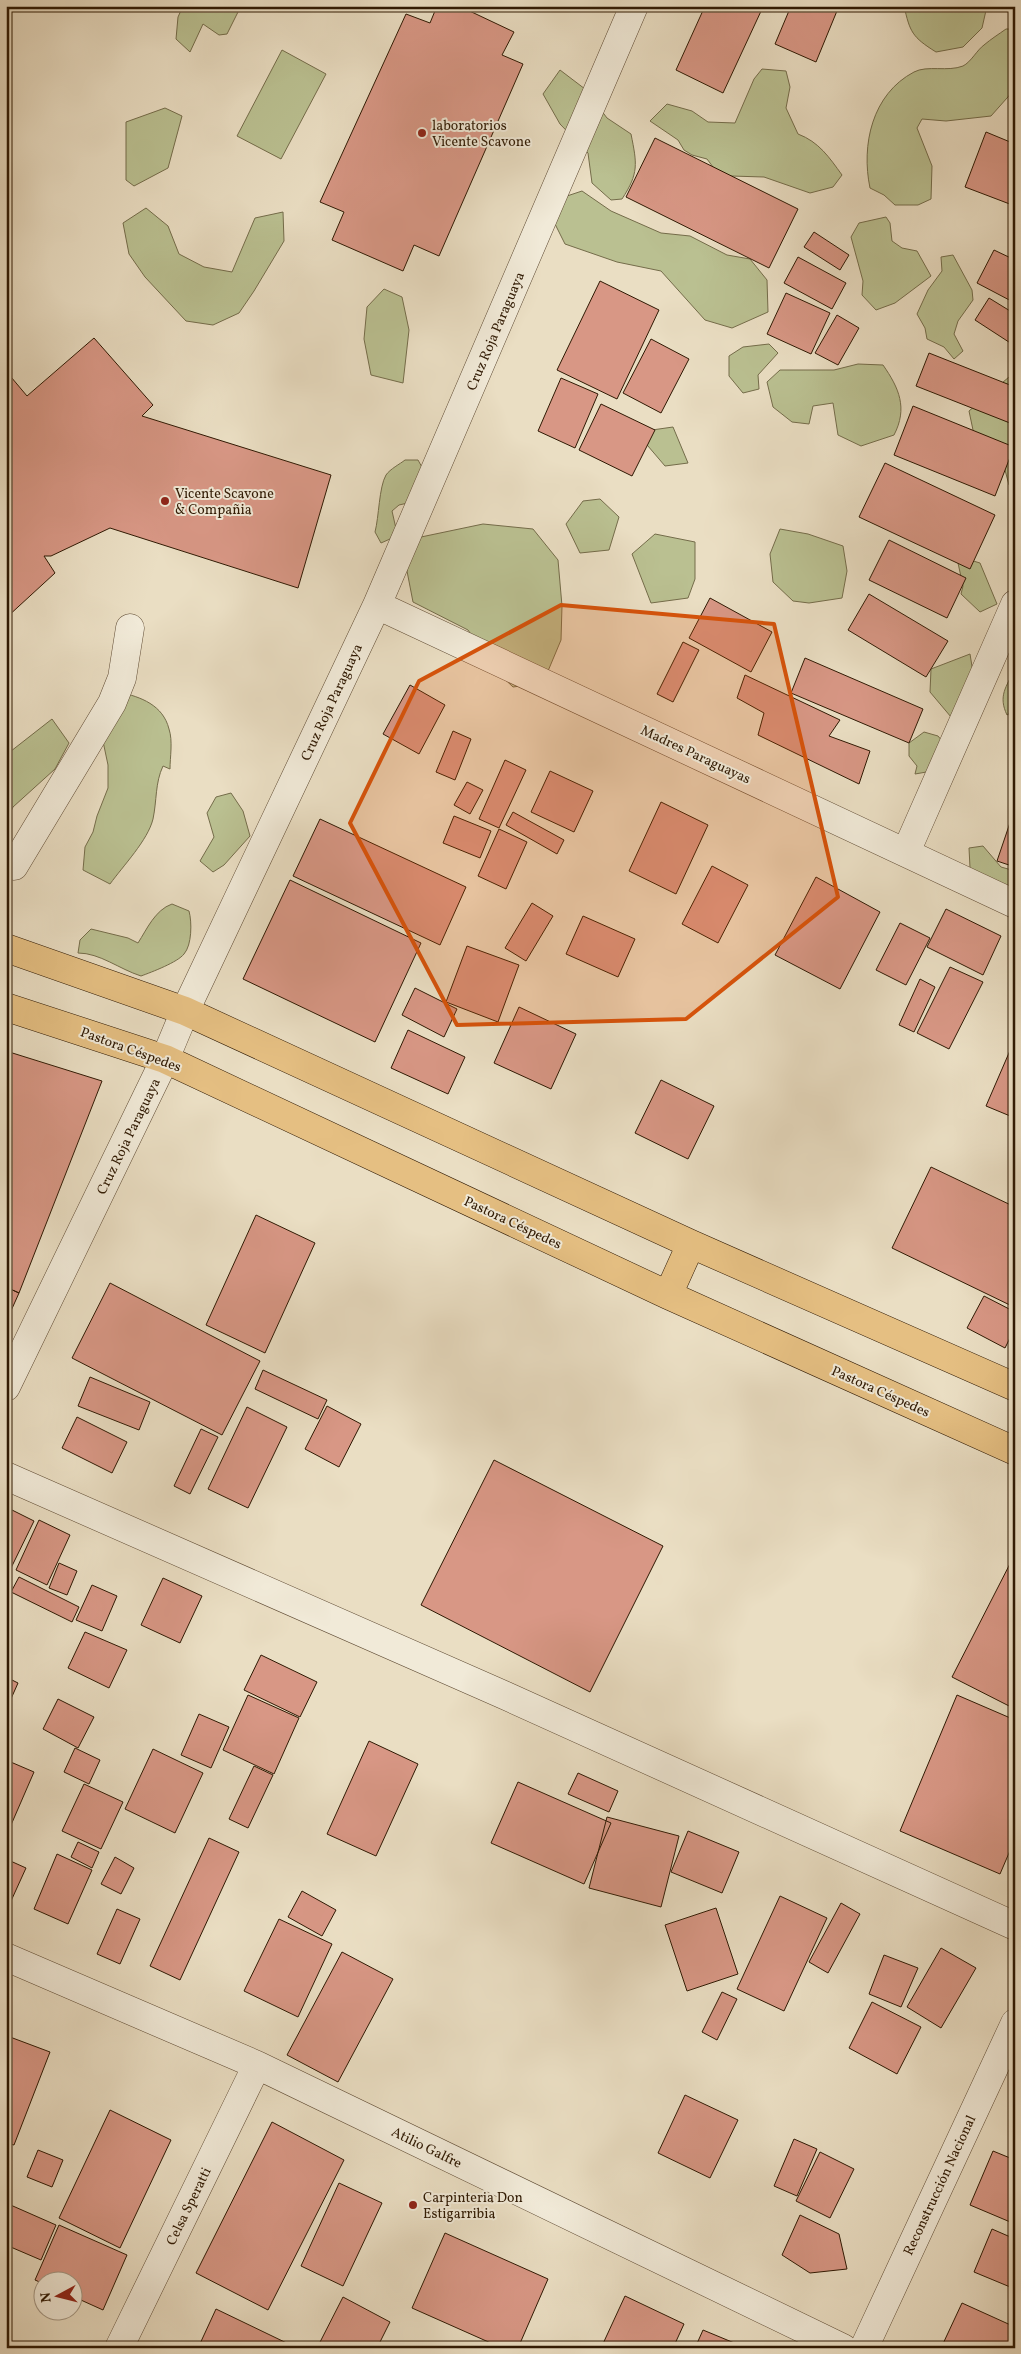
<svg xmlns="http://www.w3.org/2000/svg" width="1021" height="2354" font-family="Vollkorn,serif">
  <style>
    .green { fill: #bac091; stroke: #746c4a }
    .building { fill: #d89785; stroke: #2f1903 }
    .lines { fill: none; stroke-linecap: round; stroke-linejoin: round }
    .minor-casing { stroke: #5e4a33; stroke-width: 29 }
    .major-casing { stroke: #2f1903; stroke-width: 29 }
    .minor { stroke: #f1ead8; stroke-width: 28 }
    .major { stroke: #e5bf82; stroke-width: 28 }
    .marked { fill: #d6530b; fill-opacity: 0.2; stroke: #d6530b; stroke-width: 4; stroke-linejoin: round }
    .poi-dot { fill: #8f2418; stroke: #f1ead8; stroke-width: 2 }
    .labels { text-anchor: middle; stroke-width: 4; stroke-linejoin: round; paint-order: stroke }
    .poi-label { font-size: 14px; fill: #2f1903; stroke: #f1ead8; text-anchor: start }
    .street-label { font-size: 14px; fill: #2f1903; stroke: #f1ead8 }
  </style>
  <rect width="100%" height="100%" fill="#eadec3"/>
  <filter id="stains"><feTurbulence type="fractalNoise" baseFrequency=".004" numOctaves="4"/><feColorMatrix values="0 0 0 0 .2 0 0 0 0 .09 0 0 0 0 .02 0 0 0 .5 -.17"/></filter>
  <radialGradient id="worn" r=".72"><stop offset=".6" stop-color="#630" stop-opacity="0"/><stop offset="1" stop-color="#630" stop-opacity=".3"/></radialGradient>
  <path class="green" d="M 183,6 L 241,6 L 227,34 L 219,35 L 203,24 L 190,52 L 176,39 L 178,17 Z
    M 904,6 L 987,6 L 982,28 L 963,47 L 936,52 C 912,37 910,32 904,6 Z
    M 1006,29 L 1015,29 L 1015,89 L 991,116 L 946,121 L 922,119 L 917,128 L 932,166 L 931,199 L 918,205 L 895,205 L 884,195 L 870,188 C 861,145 872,94 914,72 C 927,65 948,72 963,66 C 971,62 977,50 984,45 C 991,39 999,34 1006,29 Z
    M 282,50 L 326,74 L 281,159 L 237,136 Z
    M 762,69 L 786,71 L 790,87 L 786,108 L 798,134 C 819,142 829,157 842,175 L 833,187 L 810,193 L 764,177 L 731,176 L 716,171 L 707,159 L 692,155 L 684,150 L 678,140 L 650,121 L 667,104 L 692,111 L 708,122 L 735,123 L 754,79 Z
    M 560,70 L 585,89 L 607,118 L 631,134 C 637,164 639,173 622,199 L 611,200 L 592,183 L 588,153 L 560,124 L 543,94 Z
    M 165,108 L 182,116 L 168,168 L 134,186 L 126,180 L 126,122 Z
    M 582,191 L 611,211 L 661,233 L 690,236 L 727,255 L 750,259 L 767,280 L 768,312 L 732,328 L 705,320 L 661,271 L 617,262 L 565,244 L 555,224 L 567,196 Z
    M 146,208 L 168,226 L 179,254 L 204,267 L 232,272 L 255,218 L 283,212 L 284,241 L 254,291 L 239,313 L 213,325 L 186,321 L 145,277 L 129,254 L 123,223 Z
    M 886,217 L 890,223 L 892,241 L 902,248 L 917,251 L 931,276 L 895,303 L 876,310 L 862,295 L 863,281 L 851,237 L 859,223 Z
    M 953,255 L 972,290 L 973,300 L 958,321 L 954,334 L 963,351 L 954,359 L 944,347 L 927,339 L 925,328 L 917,314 L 928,290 L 942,271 L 941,257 Z
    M 384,289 L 402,297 L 409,330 L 403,383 L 371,375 L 364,339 L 367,307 Z
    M 769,344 L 778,353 L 758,375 L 759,389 L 743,393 L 729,376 L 729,356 L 743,347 Z
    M 858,364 L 883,365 C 899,388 908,408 894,435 L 861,446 L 838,435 L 833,403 L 813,406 L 809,424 L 792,422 L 773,407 L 767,382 L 780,370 L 834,370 Z
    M 1015,375 L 1015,489 L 1009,485 L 1001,455 L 984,443 L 973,430 L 969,411 L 1009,377 Z
    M 673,427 L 688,463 L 665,466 L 642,439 L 645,431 Z
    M 405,460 L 418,460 L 423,469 L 412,502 L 399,505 L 392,511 L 397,533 L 390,539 L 381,543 L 375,532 C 379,517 379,487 386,475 C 390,469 400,464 405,460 Z
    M 600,499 L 619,517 L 609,550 L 580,553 L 566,524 L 583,501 Z
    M 483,524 L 533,529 L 558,560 L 562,606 L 561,640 L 543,683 L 513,687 L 495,670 L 468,630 L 413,602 L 407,571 L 408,550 L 421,537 Z
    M 780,529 L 808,534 L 843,546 L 847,571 L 842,598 L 809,603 L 793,601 L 773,582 L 770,554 Z
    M 655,534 L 695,542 L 695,579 L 688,598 L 651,603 L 632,554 Z
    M 970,560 L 980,563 L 997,604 L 980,612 L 961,594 L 963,586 L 958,563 Z
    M 970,654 L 977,697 L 951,717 L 930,692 L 931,669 Z
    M 1015,669 L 1015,710 L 1007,715 C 998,696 1006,687 1015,669 Z
    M 119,692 C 141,697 163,705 169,729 C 173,741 170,757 170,769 L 163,766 C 155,783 157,800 153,819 C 148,840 123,866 110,884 L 83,870 L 85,847 L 93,832 L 97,816 L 108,788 L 108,765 L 100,727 Z
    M 52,719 L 69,743 L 55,769 L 13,807 L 6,821 L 6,755 Z
    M 924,732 L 938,736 L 943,742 L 938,770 L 915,774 L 917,766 L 909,756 L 909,743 Z
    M 231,793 L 243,811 L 250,836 L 224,865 L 213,872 L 200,861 L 214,837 L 207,813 L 216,797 Z
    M 983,846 L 1001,867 L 1015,871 L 1015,919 L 971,887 L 969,848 Z
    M 172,904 L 189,911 C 192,922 192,945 184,954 C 178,962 152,972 141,976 C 119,969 100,953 78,953 L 80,940 L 91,929 L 128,938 L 138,943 C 147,929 155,910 172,904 Z"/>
  <path class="building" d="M 437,6 L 459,6 L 514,32 L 502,55 L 523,64 L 439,256 L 414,245 L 403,271 L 332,240 L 344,212 L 320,202 L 406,14 L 430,23 Z
    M 705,6 L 757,6 L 762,9 L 723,93 L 676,70 Z
    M 791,6 L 839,6 L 816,62 L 775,44 Z
    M 986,132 L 1015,144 L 1015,206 L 965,187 Z
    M 655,138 L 798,209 L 769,268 L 626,197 Z
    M 814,232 L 849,255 L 840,270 L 804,247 Z
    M 994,250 L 1015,260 L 1015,303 L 977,283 Z
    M 798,257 L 846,283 L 832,309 L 784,283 Z
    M 600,281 L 659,310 L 617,399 L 557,370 Z
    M 786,293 L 830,313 L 811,354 L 767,334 Z
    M 989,298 L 1015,314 L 1015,346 L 975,320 Z
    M 837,315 L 859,328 L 838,365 L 815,353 Z
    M 94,338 L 153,405 L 142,416 L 331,475 L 298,588 L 110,528 L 51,556 L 44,556 L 55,573 L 6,618 L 6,371 L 27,396 Z
    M 651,339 L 689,359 L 661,413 L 623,393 Z
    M 929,353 L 1015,387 L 1015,425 L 916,386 Z
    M 561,378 L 598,394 L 575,448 L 538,431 Z
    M 601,404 L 655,430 L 632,476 L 579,450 Z
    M 913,406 L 1014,447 L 995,496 L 894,455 Z
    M 885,463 L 995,515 L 970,569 L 859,517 Z
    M 889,540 L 966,578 L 947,618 L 869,580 Z
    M 869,594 L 948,641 L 926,677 L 848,630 Z
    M 710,598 L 772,632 L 751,672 L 689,638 Z
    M 683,642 L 699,650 L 673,702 L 657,694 Z
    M 805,658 L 923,709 L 909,743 L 791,693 Z
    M 745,675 L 840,720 L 829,736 L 870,751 L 859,784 L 758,735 L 764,713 L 737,698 Z
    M 410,685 L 445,705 L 419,754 L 383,734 Z
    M 453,731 L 471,739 L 455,780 L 436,772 Z
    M 505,760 L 526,770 L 499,828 L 479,819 Z
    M 550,771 L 593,791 L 574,832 L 531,812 Z
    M 467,782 L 483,790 L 470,814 L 454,805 Z
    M 661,802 L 708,825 L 676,894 L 629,871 Z
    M 1015,808 L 1015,867 L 997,861 Z
    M 513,812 L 564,840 L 557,854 L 506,825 Z
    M 454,816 L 491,831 L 480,858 L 443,843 Z
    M 320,819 L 466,887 L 440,945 L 293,876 Z
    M 499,829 L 527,842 L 506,889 L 478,876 Z
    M 712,866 L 748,885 L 718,943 L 682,924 Z
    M 816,877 L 880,912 L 840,989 L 775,955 Z
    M 290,880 L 421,943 L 375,1042 L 243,979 Z
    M 532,903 L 553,916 L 526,961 L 505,948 Z
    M 946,909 L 1001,936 L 983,975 L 927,947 Z
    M 583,916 L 635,939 L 618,977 L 566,954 Z
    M 900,923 L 930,938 L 906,985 L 876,970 Z
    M 467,946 L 519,965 L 498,1022 L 446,1002 Z
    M 950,967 L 983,982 L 949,1049 L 917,1033 Z
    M 920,979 L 935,987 L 914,1032 L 899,1025 Z
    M 415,988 L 457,1009 L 444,1037 L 402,1015 Z
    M 519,1007 L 576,1034 L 551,1089 L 494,1063 Z
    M 408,1030 L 465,1057 L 448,1094 L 391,1068 Z
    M 1015,1039 L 1015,1118 L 986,1106 Z
    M 6,1051 L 102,1081 L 19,1293 L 6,1287 Z
    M 661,1080 L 714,1106 L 688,1159 L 635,1133 Z
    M 931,1167 L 1015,1207 L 1014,1307 L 892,1248 Z
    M 256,1215 L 315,1243 L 265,1353 L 206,1325 Z
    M 110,1283 L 260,1361 L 222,1435 L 72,1358 Z
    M 6,1287 L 19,1293 L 6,1322 Z
    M 984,1296 L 1015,1312 L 1015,1328 L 1005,1348 L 967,1328 Z
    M 263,1370 L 327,1400 L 318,1419 L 255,1389 Z
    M 90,1377 L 150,1402 L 139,1430 L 78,1406 Z
    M 327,1406 L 361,1424 L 339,1467 L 305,1449 Z
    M 247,1407 L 287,1427 L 248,1508 L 208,1489 Z
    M 77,1417 L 127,1442 L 112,1473 L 62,1448 Z
    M 201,1429 L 218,1437 L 190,1494 L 174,1486 Z
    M 494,1460 L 663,1546 L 590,1692 L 421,1605 Z
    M 6,1507 L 34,1521 L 11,1568 L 6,1566 Z
    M 39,1520 L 70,1535 L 47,1585 L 16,1570 Z
    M 1015,1554 L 1015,1709 L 952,1677 Z
    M 59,1563 L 77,1571 L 67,1595 L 49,1588 Z
    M 19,1577 L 79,1607 L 72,1622 L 11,1592 Z
    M 163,1578 L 202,1596 L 180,1643 L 141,1625 Z
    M 92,1585 L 117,1596 L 102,1631 L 76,1620 Z
    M 85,1632 L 127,1650 L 109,1688 L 68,1668 Z
    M 261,1655 L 317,1682 L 300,1717 L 244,1690 Z
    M 6,1677 L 18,1683 L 6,1710 Z
    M 248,1695 L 299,1718 L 274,1774 L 223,1750 Z
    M 957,1695 L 1015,1720 L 1015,1839 L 1000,1874 L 900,1831 Z
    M 58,1699 L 94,1717 L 78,1748 L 43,1729 Z
    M 199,1714 L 229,1727 L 211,1768 L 181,1755 Z
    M 369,1741 L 418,1764 L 376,1856 L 327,1834 Z
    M 75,1748 L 100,1760 L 89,1784 L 64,1772 Z
    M 153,1749 L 203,1773 L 175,1833 L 125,1809 Z
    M 6,1760 L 34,1772 L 11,1825 L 6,1823 Z
    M 254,1766 L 273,1775 L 248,1828 L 229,1819 Z
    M 578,1773 L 618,1791 L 609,1812 L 568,1794 Z
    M 518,1782 L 611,1823 L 584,1884 L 491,1843 Z
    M 84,1784 L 123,1802 L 101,1849 L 62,1831 Z
    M 607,1817 L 679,1836 L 661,1907 L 589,1888 Z
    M 688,1831 L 739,1852 L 722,1893 L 671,1872 Z
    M 209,1838 L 239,1852 L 180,1980 L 150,1966 Z
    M 78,1842 L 99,1852 L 92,1868 L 71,1857 Z
    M 57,1854 L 92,1870 L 68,1924 L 34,1909 Z
    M 115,1857 L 134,1868 L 121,1894 L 101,1884 Z
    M 6,1859 L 26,1868 L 6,1912 Z
    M 302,1891 L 336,1910 L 322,1936 L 288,1917 Z
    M 780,1896 L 827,1918 L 784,2011 L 737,1989 Z
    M 841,1903 L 860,1914 L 828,1973 L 809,1962 Z
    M 716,1908 L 738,1974 L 687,1991 L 665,1925 Z
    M 117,1909 L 140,1919 L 120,1964 L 97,1954 Z
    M 279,1919 L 332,1944 L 298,2017 L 244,1991 Z
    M 941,1948 L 976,1968 L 941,2028 L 907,2007 Z
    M 342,1952 L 393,1979 L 338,2082 L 287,2055 Z
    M 884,1955 L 918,1968 L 901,2007 L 869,1994 Z
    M 722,1992 L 737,1999 L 717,2040 L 702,2032 Z
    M 872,2002 L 921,2027 L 897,2074 L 849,2048 Z
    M 10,2037 L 50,2052 L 14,2145 L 6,2143 L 6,2047 Z
    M 685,2095 L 738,2120 L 710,2178 L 658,2153 Z
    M 110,2110 L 171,2140 L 120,2248 L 59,2218 Z
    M 272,2122 L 344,2160 L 268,2310 L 196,2273 Z
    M 794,2139 L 817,2149 L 797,2196 L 774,2186 Z
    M 38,2150 L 63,2160 L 52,2187 L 27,2177 Z
    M 993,2151 L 1015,2160 L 1015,2224 L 970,2205 Z
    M 820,2152 L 854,2169 L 830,2218 L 796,2201 Z
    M 339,2183 L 382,2203 L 343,2286 L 301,2266 Z
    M 6,2203 L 56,2225 L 41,2260 L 6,2245 Z
    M 800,2215 L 839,2234 L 847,2269 L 810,2273 L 782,2255 Z
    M 59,2225 L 127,2255 L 103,2310 L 72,2296 L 72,2282 L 42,2282 L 42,2283 L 35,2280 Z
    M 992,2229 L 1015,2239 L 1015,2289 L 974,2272 Z
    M 445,2233 L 548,2279 L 518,2348 L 502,2348 L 412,2308 Z
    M 625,2296 L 684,2324 L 673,2348 L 601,2348 Z
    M 343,2297 L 390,2322 L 377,2348 L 317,2348 Z
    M 962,2303 L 1015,2327 L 1015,2348 L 941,2348 Z
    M 216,2309 L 297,2348 L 198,2348 Z
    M 703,2330 L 744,2347 L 744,2348 L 695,2348 Z"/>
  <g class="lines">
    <defs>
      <path id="minor" d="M 377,605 L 1015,904
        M 906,852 L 1015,604
        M 14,866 L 112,703 L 122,678 L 130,628
        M 6,1387 L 165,1059 L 185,1011 L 377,605 L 634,6
        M 6,1476 L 504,1695 L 1015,1926
        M 6,1957 L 257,2065 L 843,2348
        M 119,2348 L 257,2065
        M 864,2348 L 1015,2023"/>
      <path id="major" d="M 6,948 L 185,1011 L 691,1244 L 1015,1387
        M 6,1007 L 165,1059 L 668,1295 L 1015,1451
        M 668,1295 L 691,1244"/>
    </defs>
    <use href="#minor" class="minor-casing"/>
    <use href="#major" class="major-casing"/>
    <use href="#minor" class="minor"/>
    <use href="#major" class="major"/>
  </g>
  <path class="marked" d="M 561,605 L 774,624 L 838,897 L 686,1019 L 457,1025 L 350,823 L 419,681 Z"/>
  <g class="poi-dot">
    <circle cx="422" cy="133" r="5"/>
    <circle cx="165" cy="501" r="5"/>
    <circle cx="413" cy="2205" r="5"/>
  </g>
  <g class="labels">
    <g class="poi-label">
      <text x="432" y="130">laboratorios<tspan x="432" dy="16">Vicente Scavone</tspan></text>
      <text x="175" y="498">Vicente Scavone<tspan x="175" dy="16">&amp; Compañia</tspan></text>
      <text x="423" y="2202">Carpinteria Don<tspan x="423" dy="16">Estigarribia</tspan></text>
    </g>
    <g class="street-label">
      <text transform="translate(495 331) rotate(-67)" y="5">Cruz Roja Paraguaya</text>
      <text transform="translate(331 702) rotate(-65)" y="5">Cruz Roja Paraguaya</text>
      <text transform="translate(696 754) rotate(25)" y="5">Madres Paraguayas</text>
      <text transform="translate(131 1049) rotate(20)" y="5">Pastora Céspedes</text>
      <text transform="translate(128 1136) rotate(-64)" y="5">Cruz Roja Paraguaya</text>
      <text transform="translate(513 1222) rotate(25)" y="5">Pastora Céspedes</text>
      <text transform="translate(881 1391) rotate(24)" y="5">Pastora Céspedes</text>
      <text transform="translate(427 2147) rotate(26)" y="5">Atilio Galfre</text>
      <text transform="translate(939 2185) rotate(-65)" y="5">Reconstrucción Nacional</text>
      <text transform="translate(188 2206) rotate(-64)" y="5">Celsa Speratti</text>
    </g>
  </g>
  <rect width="1021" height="2354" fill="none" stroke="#eadec3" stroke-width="25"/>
  <rect x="8" y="8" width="1006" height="2339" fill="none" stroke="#2f1903" stroke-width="2.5"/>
  <rect x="12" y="12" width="996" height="2329" fill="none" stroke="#2f1903"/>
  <g transform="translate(58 2296) rotate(263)"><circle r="24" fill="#f1ead8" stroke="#a39683"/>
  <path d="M0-4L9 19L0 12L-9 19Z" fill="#8f2418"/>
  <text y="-8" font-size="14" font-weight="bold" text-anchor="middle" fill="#2f1903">N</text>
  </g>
  <rect width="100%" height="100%" filter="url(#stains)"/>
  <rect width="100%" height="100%" fill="url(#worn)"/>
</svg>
